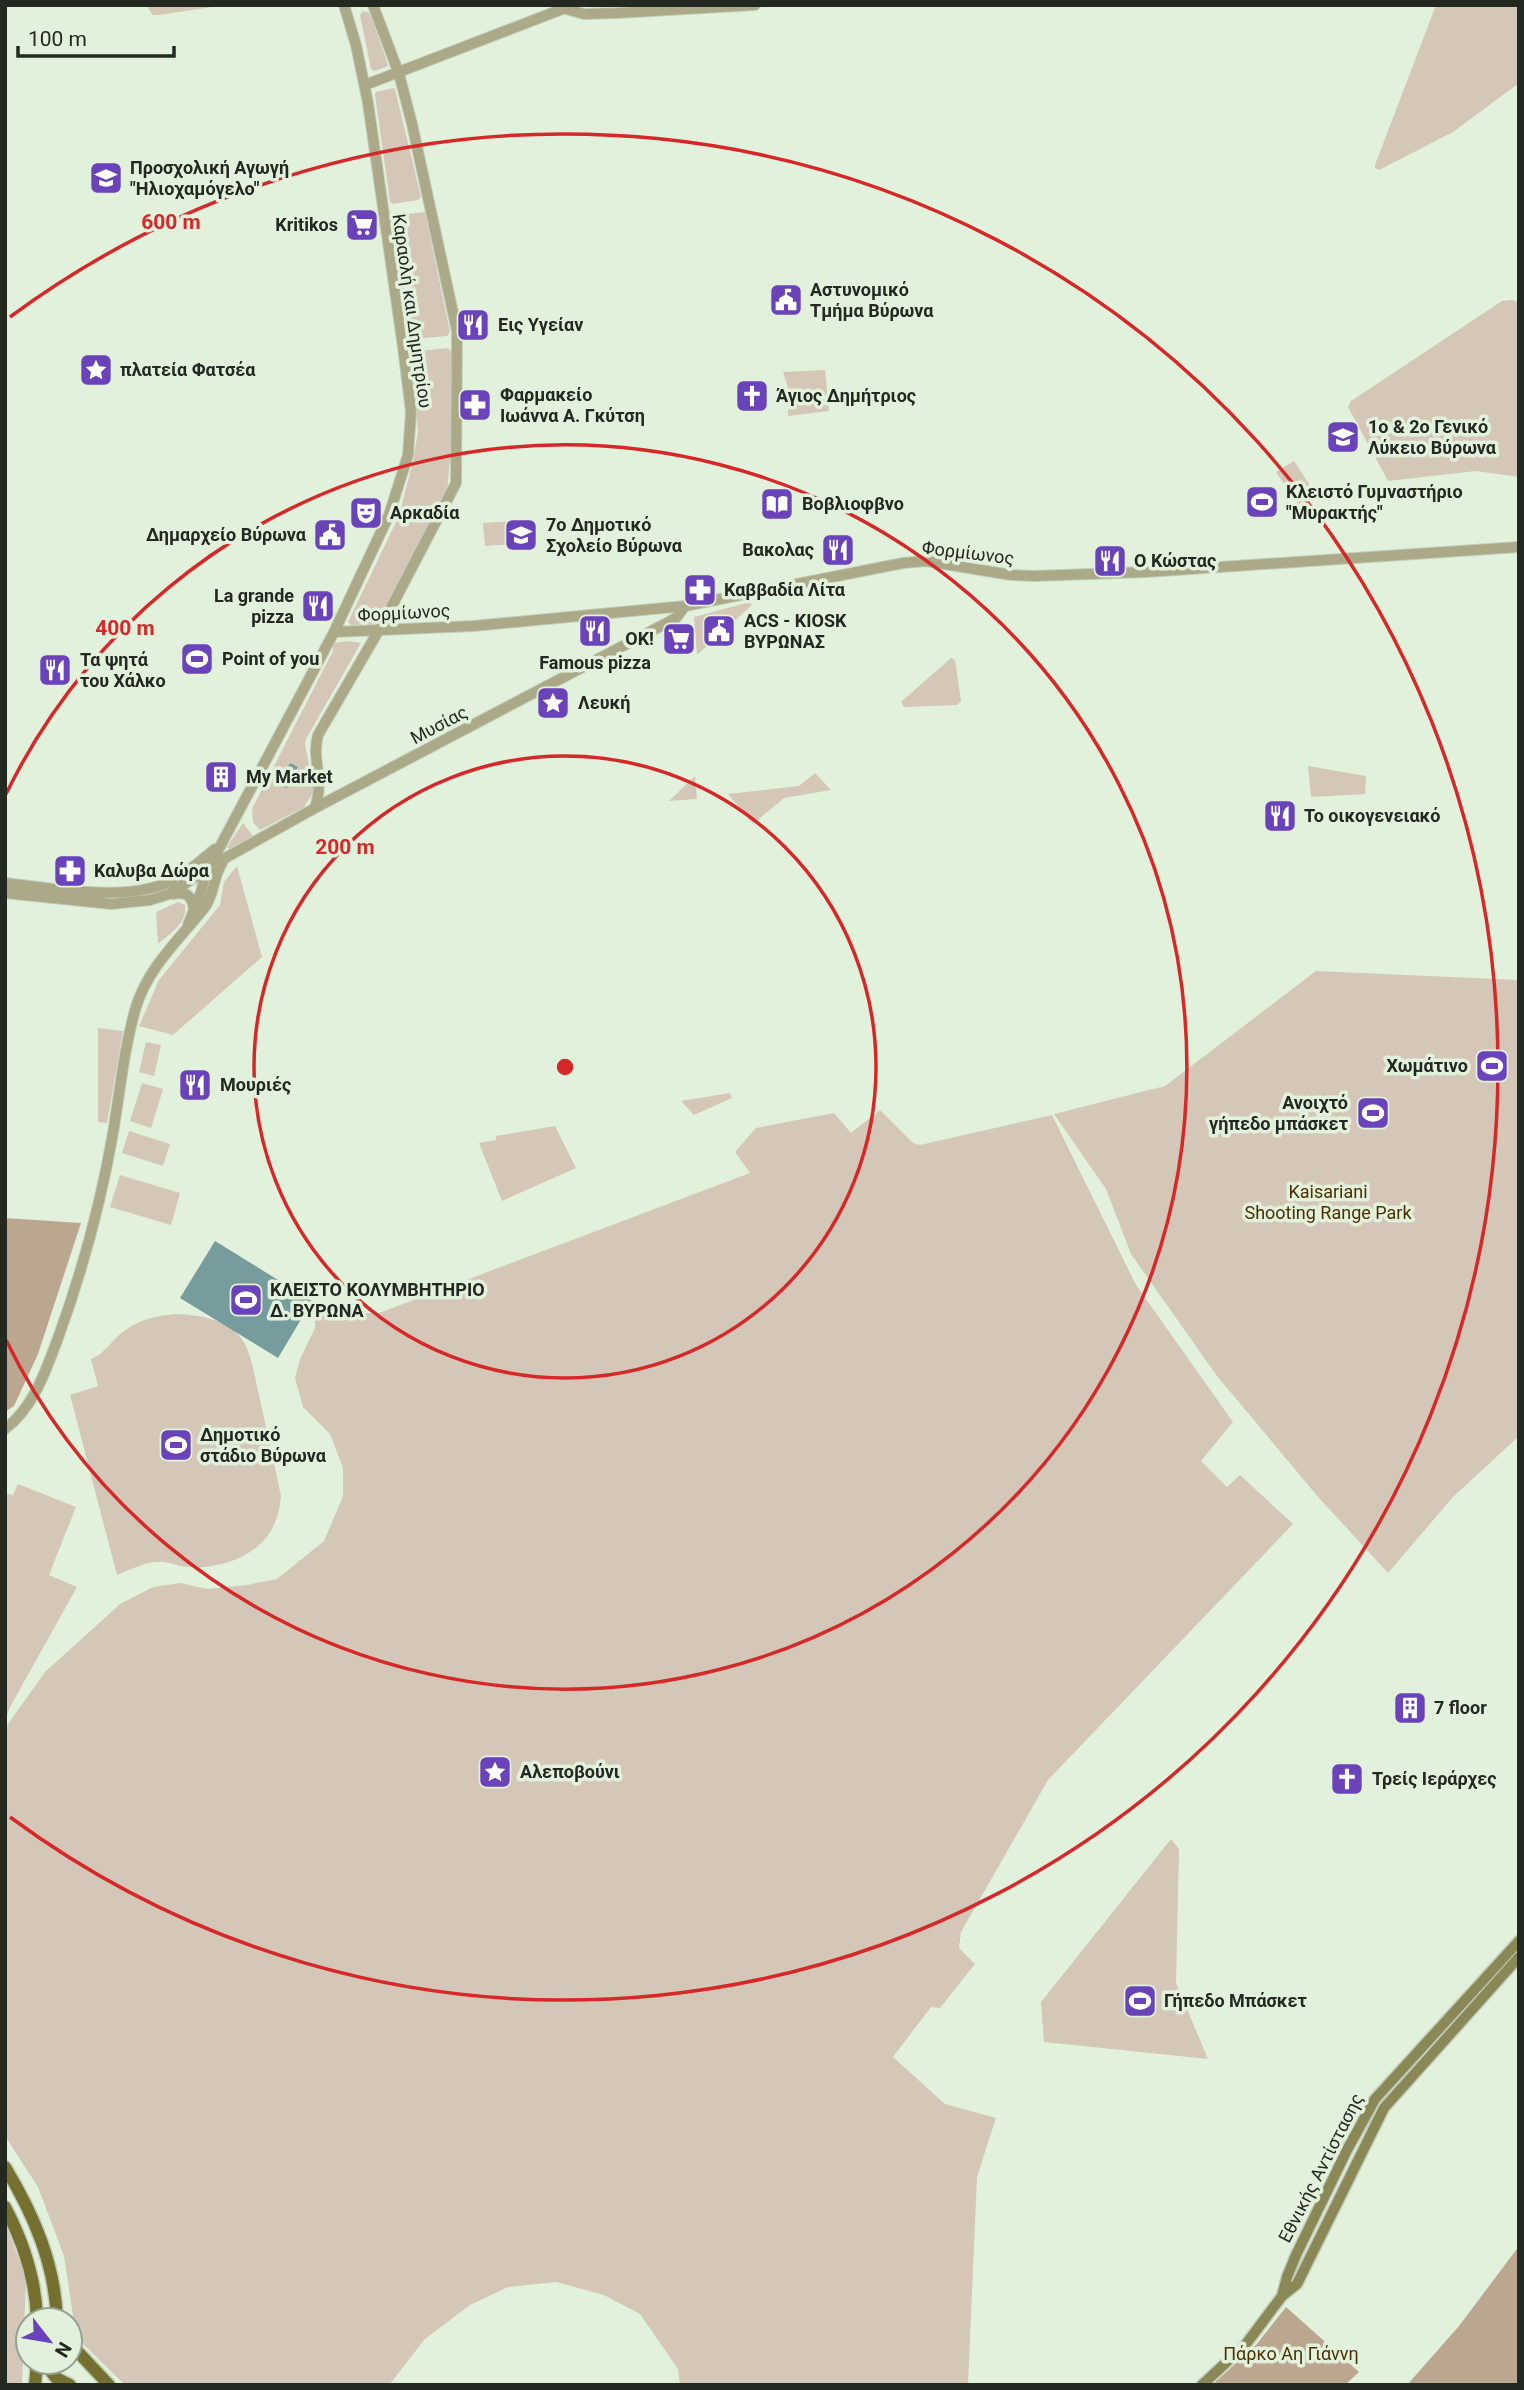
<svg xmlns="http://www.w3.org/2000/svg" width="1524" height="2390" font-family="Roboto,sans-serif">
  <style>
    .green { fill: #d4c7b8 }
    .forest { fill: #bba78f }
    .water { fill: #779c9e }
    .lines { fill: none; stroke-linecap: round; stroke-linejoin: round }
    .tertiary-casing { stroke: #c0cdba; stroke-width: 12 }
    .secondary-casing { stroke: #c0cdba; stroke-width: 13 }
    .primary-casing { stroke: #c0cdba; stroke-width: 15 }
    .tertiary { stroke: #aba988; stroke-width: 10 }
    .secondary { stroke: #8b8857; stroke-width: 10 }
    .primary { stroke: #757030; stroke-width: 12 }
    .ring { fill: none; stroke: #d62828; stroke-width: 3.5 }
    .labels { text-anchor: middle; stroke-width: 7; stroke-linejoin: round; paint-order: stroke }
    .poi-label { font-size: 18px; font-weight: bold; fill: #232821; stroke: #e2f1dc; text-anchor: start }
    .street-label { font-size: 18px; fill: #232821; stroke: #e2f1dc }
    .park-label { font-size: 18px; fill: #4c3001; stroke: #e2f1dc }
    .centre { fill: #d62828; stroke: #e2f1dc; stroke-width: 3.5 }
    .ring-label { font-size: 21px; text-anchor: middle; font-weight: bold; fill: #d62828; stroke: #e2f1dc; stroke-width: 7; stroke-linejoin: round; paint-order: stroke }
  </style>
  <rect width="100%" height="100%" fill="#e2f1dc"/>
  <path class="green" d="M 146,5 L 225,5 L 159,15 L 153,15 Z
    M 1436,5 L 1519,5 L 1519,83 L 1453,132 L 1379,170 L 1375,168 L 1375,165 Z
    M 363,11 L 370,13 L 388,65 L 386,67 L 374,71 L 371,69 L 360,15 Z
    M 393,88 L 395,89 L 421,197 L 418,200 L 393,204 L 390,202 L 375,95 L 376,92 Z
    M 425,212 L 450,332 L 447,336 L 412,339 L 408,337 L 391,216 Z
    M 1511,300 L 1519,302 L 1519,477 L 1476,471 L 1388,481 L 1348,407 L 1351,401 L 1502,301 Z
    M 447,348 L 450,350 L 453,357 L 453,426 L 447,492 L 376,623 L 373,625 L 351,625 L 348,622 L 399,516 L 413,461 L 418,432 L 411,364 L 418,362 L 419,351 Z
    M 825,370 L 829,411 L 788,416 L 789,391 L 783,372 Z
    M 1294,461 L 1315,493 L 1298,505 L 1276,472 Z
    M 528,520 L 529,543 L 485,546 L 483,523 Z
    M 750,602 L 752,605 L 697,655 L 694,617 Z
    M 348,641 L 361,643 L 306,739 L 305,744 L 314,791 L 304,807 L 260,830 L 253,822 L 252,809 L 333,651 L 333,643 Z
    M 951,658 L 955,660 L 961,701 L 957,705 L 904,707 L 901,702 Z
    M 1308,766 L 1366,776 L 1365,794 L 1311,797 Z
    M 815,773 L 831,790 L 784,798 L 753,824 L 728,794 L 799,786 Z
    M 695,776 L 697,799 L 669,801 Z
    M 243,823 L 253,836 L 230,850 L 227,847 Z
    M 237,866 L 262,957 L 173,1035 L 139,1026 L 159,980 L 220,905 L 224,882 Z
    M 178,902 L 185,905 C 187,924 172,932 158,944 L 156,912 Z
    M 1316,971 L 1519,980 L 1519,1436 L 1453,1497 L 1388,1573 L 1319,1498 L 1217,1376 L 1131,1254 L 1106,1189 L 1054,1114 L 1165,1086 Z
    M 98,1028 L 123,1031 L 107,1123 L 98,1122 Z
    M 146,1042 L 161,1045 L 154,1076 L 139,1072 Z
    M 142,1083 L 163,1089 L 151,1128 L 130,1121 Z
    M 730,1093 L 732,1098 L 694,1115 L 681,1101 Z
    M 880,1110 L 913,1143 L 920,1145 L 1052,1115 L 1136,1285 L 1233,1422 L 1201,1461 L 1227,1487 L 1240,1475 L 1293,1524 L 1048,1780 L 961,1932 L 959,1948 L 975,1964 L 940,2008 L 931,2007 L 893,2057 L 945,2104 L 996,2118 L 977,2177 L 968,2385 L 680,2385 L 678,2369 L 640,2314 L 604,2295 L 556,2282 L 508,2287 L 470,2305 L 425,2339 L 389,2385 L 125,2385 L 79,2340 L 74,2322 L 64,2256 L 38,2187 L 5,2136 L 5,1732 L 8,1724 L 45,1672 L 120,1604 L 153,1587 L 181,1583 L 207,1589 L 247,1585 L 277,1579 L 324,1541 L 343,1496 L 343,1468 L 330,1434 L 303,1407 L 295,1378 L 300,1359 L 315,1328 L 316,1301 L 348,1313 L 379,1313 L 750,1173 L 735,1152 L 756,1128 L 834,1113 L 851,1133 Z
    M 555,1126 L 576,1168 L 502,1201 L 479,1143 L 496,1140 L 496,1136 Z
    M 129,1131 L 170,1144 L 163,1166 L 122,1153 Z
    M 120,1175 L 180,1193 L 171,1225 L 110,1207 Z
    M 176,1314 C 200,1315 230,1319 244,1342 C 252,1357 255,1378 259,1395 C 266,1428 274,1462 281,1496 C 280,1507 278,1517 273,1527 C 259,1556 220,1569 190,1567 C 179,1567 168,1561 158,1562 C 145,1562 129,1570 117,1575 L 70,1395 L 98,1386 L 91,1359 C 103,1354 107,1347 116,1338 C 133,1321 153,1316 176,1314 Z
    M 18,1484 L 76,1507 L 49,1575 L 77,1587 L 10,1707 L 5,1721 L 5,1493 L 13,1495 Z
    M 1171,1839 L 1179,1849 L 1176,1983 L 1208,2059 L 1044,2042 L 1041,2002 Z
    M 5,2222 L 26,2279 L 22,2385 L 5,2385 Z"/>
  <path class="forest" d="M 5,1218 L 81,1223 L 38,1354 L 14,1406 L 5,1412 Z
    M 1519,2246 L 1519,2385 L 1407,2385 L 1459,2326 Z
    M 1286,2307 L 1359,2372 L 1345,2385 L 1212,2385 L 1256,2345 Z"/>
  <path class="water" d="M 290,763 L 298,767 L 287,788 L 279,784 Z
    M 215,1241 L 312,1301 L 278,1358 L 180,1298 Z"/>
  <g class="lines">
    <defs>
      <path id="tertiary" d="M 566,9 L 584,14 L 617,13 L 755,5
        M 365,85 L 573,5
        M 334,632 L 473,626 L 685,606 L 903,563 L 926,561 L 1011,575 L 1035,576 L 1146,572 L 1519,547
        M 315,808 C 325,779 311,759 318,735 L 383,623 L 456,483 L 457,331 L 412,124 L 399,74 L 373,5
        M 5,883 C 58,889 134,905 181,876 C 193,868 204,858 215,849
        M 5,893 L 111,904 L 150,900 L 169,894 L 227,857 L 315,808 L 676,618 L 685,606
        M 173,894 C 187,891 192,896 194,910
        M 188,925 L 201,892 L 206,873 L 334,632 L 389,515 L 408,455 L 411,412 L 403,347 L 368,103 L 356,45 L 344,5
        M 5,1429 C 34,1407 46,1370 58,1338 C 82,1272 101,1202 113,1133 C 120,1091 124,1048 136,1007 C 148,967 180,939 205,907 C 214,895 213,877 222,863"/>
      <path id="secondary" d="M 1282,2296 L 1287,2277 L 1296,2255 L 1347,2150 L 1375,2099 L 1519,1941
        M 1202,2385 L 1246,2344 L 1282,2296 L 1297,2284 L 1384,2108 L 1519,1957"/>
      <path id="primary" d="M 5,2167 C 34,2215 55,2264 57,2320
        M 5,2207 C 24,2243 36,2280 37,2320
        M 70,2340 L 77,2351 L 109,2385
        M 44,2362 L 56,2378 L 70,2385
        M 35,2385 L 37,2362"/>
    </defs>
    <use href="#tertiary" class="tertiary-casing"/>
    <use href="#secondary" class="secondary-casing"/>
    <use href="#primary" class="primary-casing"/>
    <use href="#tertiary" class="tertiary"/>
    <use href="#secondary" class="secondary"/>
    <use href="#primary" class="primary"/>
  </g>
  <g class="ring">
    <circle cx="565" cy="1067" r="311"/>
    <path d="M6 794A622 622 0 1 1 6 1340"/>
    <path d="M10 317A933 933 0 1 1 10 1817"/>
  </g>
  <defs>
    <symbol id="school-square" viewBox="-11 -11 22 22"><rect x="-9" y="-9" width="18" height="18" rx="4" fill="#6a42ba" stroke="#e2f1dc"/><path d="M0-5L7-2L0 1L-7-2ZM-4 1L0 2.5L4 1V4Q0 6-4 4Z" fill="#fff"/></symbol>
    <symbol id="supermarket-square" viewBox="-11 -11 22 22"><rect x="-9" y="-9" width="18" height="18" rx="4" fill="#6a42ba" stroke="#e2f1dc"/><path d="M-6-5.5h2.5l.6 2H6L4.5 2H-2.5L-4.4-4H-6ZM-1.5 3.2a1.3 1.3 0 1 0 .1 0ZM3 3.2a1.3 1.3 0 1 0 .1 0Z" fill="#fff"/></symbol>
    <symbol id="civic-square" viewBox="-11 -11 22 22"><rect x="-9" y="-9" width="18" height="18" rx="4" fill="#6a42ba" stroke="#e2f1dc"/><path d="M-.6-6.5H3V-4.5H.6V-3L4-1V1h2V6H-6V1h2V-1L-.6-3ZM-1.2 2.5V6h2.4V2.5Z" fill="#fff"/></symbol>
    <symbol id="restaurant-square" viewBox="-11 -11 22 22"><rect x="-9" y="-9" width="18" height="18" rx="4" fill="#6a42ba" stroke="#e2f1dc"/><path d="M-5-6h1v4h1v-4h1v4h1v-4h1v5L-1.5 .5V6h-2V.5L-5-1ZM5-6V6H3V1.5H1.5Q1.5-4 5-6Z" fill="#fff"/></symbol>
    <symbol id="sight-square" viewBox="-11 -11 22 22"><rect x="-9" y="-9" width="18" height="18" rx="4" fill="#6a42ba" stroke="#e2f1dc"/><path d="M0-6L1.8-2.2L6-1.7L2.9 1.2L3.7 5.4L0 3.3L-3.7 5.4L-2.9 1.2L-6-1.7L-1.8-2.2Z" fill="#fff"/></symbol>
    <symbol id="church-square" viewBox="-11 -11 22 22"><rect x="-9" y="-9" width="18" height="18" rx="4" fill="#6a42ba" stroke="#e2f1dc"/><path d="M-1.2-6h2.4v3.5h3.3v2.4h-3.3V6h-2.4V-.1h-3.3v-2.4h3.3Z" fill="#fff"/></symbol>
    <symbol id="pharmacy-square" viewBox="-11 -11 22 22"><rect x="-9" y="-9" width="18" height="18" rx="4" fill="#6a42ba" stroke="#e2f1dc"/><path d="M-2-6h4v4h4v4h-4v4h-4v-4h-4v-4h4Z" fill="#fff"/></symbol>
    <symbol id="stadium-square" viewBox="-11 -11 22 22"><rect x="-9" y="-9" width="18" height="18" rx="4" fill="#6a42ba" stroke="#e2f1dc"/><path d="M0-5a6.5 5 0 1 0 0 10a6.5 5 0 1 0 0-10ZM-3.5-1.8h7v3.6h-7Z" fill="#fff"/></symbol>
    <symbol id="library-square" viewBox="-11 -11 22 22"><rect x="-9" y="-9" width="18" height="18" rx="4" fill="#6a42ba" stroke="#e2f1dc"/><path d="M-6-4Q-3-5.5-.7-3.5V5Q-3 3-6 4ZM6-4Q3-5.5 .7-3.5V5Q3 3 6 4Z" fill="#fff"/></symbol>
    <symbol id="theatre-square" viewBox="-11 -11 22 22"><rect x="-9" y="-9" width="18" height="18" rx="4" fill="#6a42ba" stroke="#e2f1dc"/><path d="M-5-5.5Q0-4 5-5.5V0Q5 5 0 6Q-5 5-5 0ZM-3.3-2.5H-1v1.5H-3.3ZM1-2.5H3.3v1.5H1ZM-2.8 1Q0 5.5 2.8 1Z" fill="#fff"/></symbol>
    <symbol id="building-square" viewBox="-11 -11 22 22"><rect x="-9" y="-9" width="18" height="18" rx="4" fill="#6a42ba" stroke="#e2f1dc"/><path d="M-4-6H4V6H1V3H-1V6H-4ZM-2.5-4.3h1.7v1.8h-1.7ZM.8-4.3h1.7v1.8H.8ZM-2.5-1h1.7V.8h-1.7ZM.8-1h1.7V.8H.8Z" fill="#fff"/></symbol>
  </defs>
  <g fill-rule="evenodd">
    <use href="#school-square" x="87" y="159" width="38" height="38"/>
    <use href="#supermarket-square" x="343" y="206" width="38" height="38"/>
    <use href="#civic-square" x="767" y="281" width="38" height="38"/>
    <use href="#restaurant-square" x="454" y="306" width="38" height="38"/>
    <use href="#sight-square" x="77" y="351" width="38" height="38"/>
    <use href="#church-square" x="733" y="377" width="38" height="38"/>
    <use href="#pharmacy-square" x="456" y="386" width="38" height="38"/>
    <use href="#school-square" x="1324" y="418" width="38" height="38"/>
    <use href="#stadium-square" x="1243" y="483" width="38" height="38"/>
    <use href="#library-square" x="758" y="485" width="38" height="38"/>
    <use href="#theatre-square" x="347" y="494" width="38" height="38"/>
    <use href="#civic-square" x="311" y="516" width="38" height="38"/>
    <use href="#school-square" x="502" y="516" width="38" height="38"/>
    <use href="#restaurant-square" x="819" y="531" width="38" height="38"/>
    <use href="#restaurant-square" x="1091" y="542" width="38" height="38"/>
    <use href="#pharmacy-square" x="681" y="571" width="38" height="38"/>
    <use href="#restaurant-square" x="299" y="587" width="38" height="38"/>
    <use href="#restaurant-square" x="576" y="612" width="38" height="38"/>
    <use href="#civic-square" x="700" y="612" width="38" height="38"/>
    <use href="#supermarket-square" x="660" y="620" width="38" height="38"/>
    <use href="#stadium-square" x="178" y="640" width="38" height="38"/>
    <use href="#restaurant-square" x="36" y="651" width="38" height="38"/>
    <use href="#sight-square" x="534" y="684" width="38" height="38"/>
    <use href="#building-square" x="202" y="758" width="38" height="38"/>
    <use href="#restaurant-square" x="1261" y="797" width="38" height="38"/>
    <use href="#pharmacy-square" x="51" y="852" width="38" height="38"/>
    <use href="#stadium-square" x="1473" y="1047" width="38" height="38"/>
    <use href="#restaurant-square" x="176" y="1066" width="38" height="38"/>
    <use href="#stadium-square" x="1354" y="1094" width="38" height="38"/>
    <use href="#stadium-square" x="227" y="1281" width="38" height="38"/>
    <use href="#stadium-square" x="157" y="1426" width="38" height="38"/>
    <use href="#building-square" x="1391" y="1689" width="38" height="38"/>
    <use href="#sight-square" x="476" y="1753" width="38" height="38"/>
    <use href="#church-square" x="1328" y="1760" width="38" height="38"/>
    <use href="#stadium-square" x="1121" y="1982" width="38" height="38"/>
  </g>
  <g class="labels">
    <g class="poi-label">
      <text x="130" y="174">Προσχολική Αγωγή<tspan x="130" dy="21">"Ηλιοχαμόγελο"</tspan></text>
      <text x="338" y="231" text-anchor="end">Kritikos</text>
      <text x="810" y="296">Αστυνομικό<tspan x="810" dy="21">Τμήμα Βύρωνα</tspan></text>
      <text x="498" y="331">Εις Υγείαν</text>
      <text x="120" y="376">πλατεία Φατσέα</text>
      <text x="500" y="401">Φαρμακείο<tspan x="500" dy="21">Ιωάννα Α. Γκύτση</tspan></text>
      <text x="776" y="402">Άγιος Δημήτριος</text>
      <text x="1368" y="433">1ο &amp; 2ο Γενικό<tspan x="1368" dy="21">Λύκειο Βύρωνα</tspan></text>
      <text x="1286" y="498">Κλειστό Γυμναστήριο<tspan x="1286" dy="21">"Μυρακτής"</tspan></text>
      <text x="802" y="510">Βοβλιοφβνο</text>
      <text x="390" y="519">Αρκαδία</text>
      <text x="546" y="531">7ο Δημοτικό<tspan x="546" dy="21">Σχολείο Βύρωνα</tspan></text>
      <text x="306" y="541" text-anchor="end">Δημαρχείο Βύρωνα</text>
      <text x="814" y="556" text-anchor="end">Βακολας</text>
      <text x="1134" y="567">Ο Κώστας</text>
      <text x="724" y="596">Καββαδία Λίτα</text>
      <text x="294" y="602" text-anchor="end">La grande<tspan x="294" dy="21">pizza</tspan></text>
      <text x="744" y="627">ACS - KIOSK<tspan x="744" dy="21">ΒΥΡΩΝΑΣ</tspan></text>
      <text x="654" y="645" text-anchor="end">OK!</text>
      <text x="222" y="665">Point of you</text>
      <text x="80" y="666">Τα ψητά<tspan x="80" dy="21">του Χάλκο</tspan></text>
      <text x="595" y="669" text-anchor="middle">Famous pizza</text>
      <text x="578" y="709">Λευκή</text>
      <text x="246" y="783">My Market</text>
      <text x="1304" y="822">Το οικογενειακό</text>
      <text x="94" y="877">Καλυβα Δώρα</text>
      <text x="1468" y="1072" text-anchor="end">Χωμάτινο</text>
      <text x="220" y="1091">Μουριές</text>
      <text x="1348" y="1109" text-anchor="end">Ανοιχτό<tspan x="1348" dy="21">γήπεδο μπάσκετ</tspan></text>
      <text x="270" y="1296">ΚΛΕΙΣΤΟ ΚΟΛΥΜΒΗΤΗΡΙΟ<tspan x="270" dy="21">Δ. ΒΥΡΩΝΑ</tspan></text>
      <text x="200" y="1441">Δημοτικό<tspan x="200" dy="21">στάδιο Βύρωνα</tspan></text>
      <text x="1434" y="1714">7 floor</text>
      <text x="520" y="1778">Αλεποβούνι</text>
      <text x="1372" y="1785">Τρείς Ιεράρχες</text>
      <text x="1164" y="2007">Γήπεδο Μπάσκετ</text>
    </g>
    <g class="street-label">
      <text transform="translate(412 311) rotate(82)" y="6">Καραολή και Δημητρίου</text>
      <text transform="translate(968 553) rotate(7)" y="6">Φορμίωνος</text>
      <text transform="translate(404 613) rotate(-3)" y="6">Φορμίωνος</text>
      <text transform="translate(439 725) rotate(-28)" y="6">Μυσίας</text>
      <text transform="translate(1321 2168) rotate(-63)" y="6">Εθνικής Αντίστασης</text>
    </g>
    <g class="park-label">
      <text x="1328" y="1198">Kaisariani<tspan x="1328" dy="21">Shooting Range Park</tspan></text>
      <text x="1291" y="2360">Πάρκο Αη Γιάννη</text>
    </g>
  </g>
  <circle cx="565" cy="1067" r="10" class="centre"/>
  <g class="ring-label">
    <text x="171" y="229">600 m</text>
    <text x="125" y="635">400 m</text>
    <text x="345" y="854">200 m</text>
  </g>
  <rect width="1524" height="2390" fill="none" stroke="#232821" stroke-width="14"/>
  <g transform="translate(49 2341) rotate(121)"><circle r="33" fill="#e2f1dc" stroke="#96a191" stroke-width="2"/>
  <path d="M0-5L12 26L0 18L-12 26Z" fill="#6a42ba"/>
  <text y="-10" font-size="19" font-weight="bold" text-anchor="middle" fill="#232821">N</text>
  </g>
  <path d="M18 46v10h156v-10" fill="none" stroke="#232821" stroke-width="3.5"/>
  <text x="28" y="46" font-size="21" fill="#232821" stroke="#e2f1dc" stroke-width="5" paint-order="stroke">100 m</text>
</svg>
